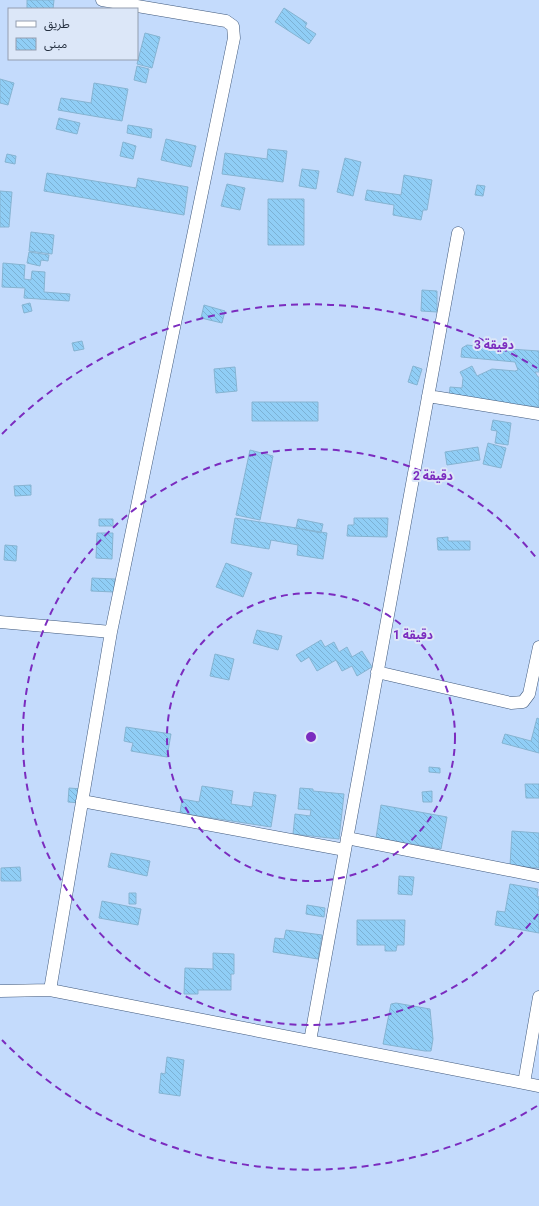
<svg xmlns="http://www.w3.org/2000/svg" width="539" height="1206" font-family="Roboto,'Noto Sans Arabic',sans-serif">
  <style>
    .building { fill: url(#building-back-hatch); stroke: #86b4d2 }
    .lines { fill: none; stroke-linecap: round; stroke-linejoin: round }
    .minor-casing { stroke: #40597c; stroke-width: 13 }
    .minor { stroke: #fff; stroke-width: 12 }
    .ring { fill: none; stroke: #7b2cbf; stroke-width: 2; stroke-dasharray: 7 5 }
    .centre { fill: #7b2cbf; stroke: #dce7f8; stroke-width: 2 }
    .ring-label { font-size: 12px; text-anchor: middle; font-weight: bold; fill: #7b2cbf; stroke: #dce7f8; stroke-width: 4; stroke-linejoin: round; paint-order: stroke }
  </style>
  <defs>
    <pattern id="building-back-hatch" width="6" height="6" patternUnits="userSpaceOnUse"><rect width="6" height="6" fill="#90cef6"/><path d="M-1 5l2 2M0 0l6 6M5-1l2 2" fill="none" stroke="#7cb1d4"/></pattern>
  </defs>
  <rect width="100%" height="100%" fill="#c4dbfc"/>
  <path class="building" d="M 27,0 L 54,0 L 53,9 L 27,9 Z
    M 284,8 L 307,23 L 305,27 L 316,34 L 309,44 L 275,22 Z
    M 145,33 L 160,37 L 152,68 L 137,64 Z
    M 137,66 L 149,69 L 146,83 L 134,80 Z
    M 0,79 L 14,83 L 8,105 L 0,103 Z
    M 94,83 L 128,89 L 122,121 L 58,110 L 61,98 L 91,103 Z
    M 59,118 L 80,123 L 77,134 L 56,129 Z
    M 128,125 L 152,129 L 151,138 L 127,133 Z
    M 166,139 L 196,146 L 191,167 L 161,160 Z
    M 123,142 L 136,146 L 133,159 L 120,156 Z
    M 268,149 L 287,151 L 283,182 L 222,174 L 225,153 L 267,159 Z
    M 7,154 L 16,156 L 15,164 L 5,162 Z
    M 345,158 L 361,162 L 353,196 L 337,192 Z
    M 302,169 L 319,171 L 316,189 L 299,186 Z
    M 47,173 L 136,188 L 138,178 L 188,187 L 184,215 L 44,191 Z
    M 404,175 L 432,180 L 427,210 L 423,210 L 421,220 L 393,215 L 394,205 L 365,200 L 367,190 L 401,195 Z
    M 227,184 L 245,188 L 240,210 L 221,206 Z
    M 477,185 L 485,186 L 483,196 L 475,195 Z
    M 0,191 L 12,192 L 9,227 L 0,227 Z
    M 268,199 L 304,199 L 304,245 L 268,245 Z
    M 31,232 L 54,235 L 52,254 L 29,251 Z
    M 29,252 L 49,255 L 48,261 L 41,260 L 40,266 L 27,263 Z
    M 3,263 L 25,265 L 24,279 L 31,280 L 32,271 L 45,272 L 44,292 L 70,294 L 69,301 L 24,298 L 25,288 L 2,287 Z
    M 422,290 L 437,291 L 437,312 L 421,311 Z
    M 30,303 L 32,311 L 24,313 L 22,305 Z
    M 204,305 L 225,311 L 222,323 L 201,318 Z
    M 82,341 L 84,349 L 74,351 L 72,343 Z
    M 493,344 L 495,348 L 539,351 L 539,372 L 535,372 L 538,377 L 539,377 L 539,407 L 449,398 L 450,387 L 462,388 L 463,378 L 460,372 L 472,366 L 477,376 L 492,369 L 515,371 L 518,370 L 515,362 L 461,357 L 462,348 L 467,345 L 485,347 Z
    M 413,366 L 422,369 L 417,385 L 408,382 Z
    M 235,367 L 237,391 L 216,393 L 214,369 Z
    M 252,402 L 318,402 L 318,421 L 252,421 Z
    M 493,420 L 511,423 L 508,445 L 495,443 L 497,431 L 491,430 Z
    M 488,443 L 506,448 L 501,468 L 483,464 Z
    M 478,447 L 480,460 L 447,465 L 445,452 Z
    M 250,450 L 273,456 L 260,520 L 236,515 Z
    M 31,485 L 31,495 L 15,496 L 14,486 Z
    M 235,518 L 327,533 L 323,559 L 297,555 L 298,545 L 271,540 L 269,549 L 231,543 Z
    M 354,518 L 388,518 L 387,537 L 347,536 L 348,525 L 354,525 Z
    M 99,519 L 113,519 L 113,526 L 99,526 Z
    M 298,519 L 323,524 L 321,533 L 296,528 Z
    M 97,533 L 113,533 L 112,559 L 96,558 Z
    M 448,537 L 448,541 L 470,541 L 470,550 L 438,550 L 437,538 Z
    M 5,545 L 17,546 L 16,561 L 4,560 Z
    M 226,563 L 252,573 L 243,597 L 216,587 Z
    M 92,578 L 115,579 L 114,592 L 91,591 Z
    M 257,630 L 282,636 L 278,650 L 253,643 Z
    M 321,640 L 325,647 L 334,642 L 339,652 L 347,647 L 352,657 L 362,651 L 372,667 L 357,676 L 352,666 L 342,671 L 336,660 L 317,671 L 309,657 L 301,662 L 296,655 Z
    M 215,654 L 234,659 L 229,680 L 210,676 Z
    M 537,718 L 539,719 L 539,753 L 502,743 L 505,734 L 531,741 Z
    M 126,727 L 171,734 L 167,757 L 131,751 L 133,743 L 124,741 Z
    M 429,767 L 440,768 L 440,773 L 429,772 Z
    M 525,784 L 539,784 L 539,798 L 526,798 Z
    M 202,786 L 233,791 L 231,804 L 252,807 L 254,792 L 276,795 L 271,827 L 180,813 L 182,799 L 199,802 Z
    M 69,788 L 82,789 L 81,803 L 68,802 Z
    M 300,788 L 313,789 L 313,791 L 344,794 L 339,839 L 293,834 L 295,814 L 310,816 L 311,810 L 298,809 Z
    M 432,791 L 432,802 L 423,802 L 422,792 Z
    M 381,805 L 447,817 L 441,849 L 376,838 Z
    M 512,831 L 539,833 L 539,868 L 510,866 Z
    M 111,853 L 150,861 L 147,876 L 108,867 Z
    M 20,867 L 21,881 L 1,881 L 1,868 Z
    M 399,876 L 414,877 L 412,895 L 398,894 Z
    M 510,884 L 538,889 L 537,896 L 539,897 L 539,933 L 495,925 L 497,911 L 505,912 Z
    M 129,893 L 136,893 L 136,904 L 129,904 Z
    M 102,901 L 141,909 L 138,925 L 99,918 Z
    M 307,905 L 325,908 L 324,917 L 306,914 Z
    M 357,920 L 405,920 L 404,945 L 397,945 L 396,951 L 385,951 L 385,945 L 357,945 Z
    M 286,930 L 322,935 L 318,959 L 273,952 L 275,938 L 284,939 Z
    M 213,953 L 234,954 L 234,974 L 231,974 L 231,990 L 198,990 L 198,994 L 184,994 L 185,968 L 213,969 Z
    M 396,1003 L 430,1009 L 433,1039 L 431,1051 L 425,1051 L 383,1044 L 391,1004 Z
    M 167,1057 L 184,1060 L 180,1096 L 159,1093 L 161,1073 L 165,1074 Z"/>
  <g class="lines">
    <defs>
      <path id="minor" d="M 428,396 L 539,414
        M 0,622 L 111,632
        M 377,672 L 511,703 L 523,702 L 529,694 L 539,647
        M 82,801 L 345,850
        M 347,838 L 539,876
        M 50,990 L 111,632 L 234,38 L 233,26 L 226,21 L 102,0
        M 0,991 L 50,990 L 539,1086
        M 310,1041 L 458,233
        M 524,1083 L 539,997"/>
    </defs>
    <use href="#minor" class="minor-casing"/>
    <use href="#minor" class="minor"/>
  </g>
  <g class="ring">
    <circle cx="311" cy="737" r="144"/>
    <path d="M538 914A288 288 0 1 1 538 560"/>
    <path d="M537 1106A433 433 0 0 1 2 1040M2 434A433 433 0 0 1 537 368"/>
  </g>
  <circle cx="311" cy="737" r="6" class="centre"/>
  <g class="ring-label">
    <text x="494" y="349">3 دقيقة</text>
    <text x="433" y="480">2 دقيقة</text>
    <text x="413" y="639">1 دقيقة</text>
  </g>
  <rect x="8" y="8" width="130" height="52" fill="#dce7f8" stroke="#939eaf"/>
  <rect x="16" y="21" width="20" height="6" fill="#ffffff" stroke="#939eaf"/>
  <text x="44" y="28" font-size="12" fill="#263141">طريق</text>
  <rect x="16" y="38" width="20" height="12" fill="url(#building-back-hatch)" stroke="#939eaf"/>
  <text x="44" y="48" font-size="12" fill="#263141">مبنى</text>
</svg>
